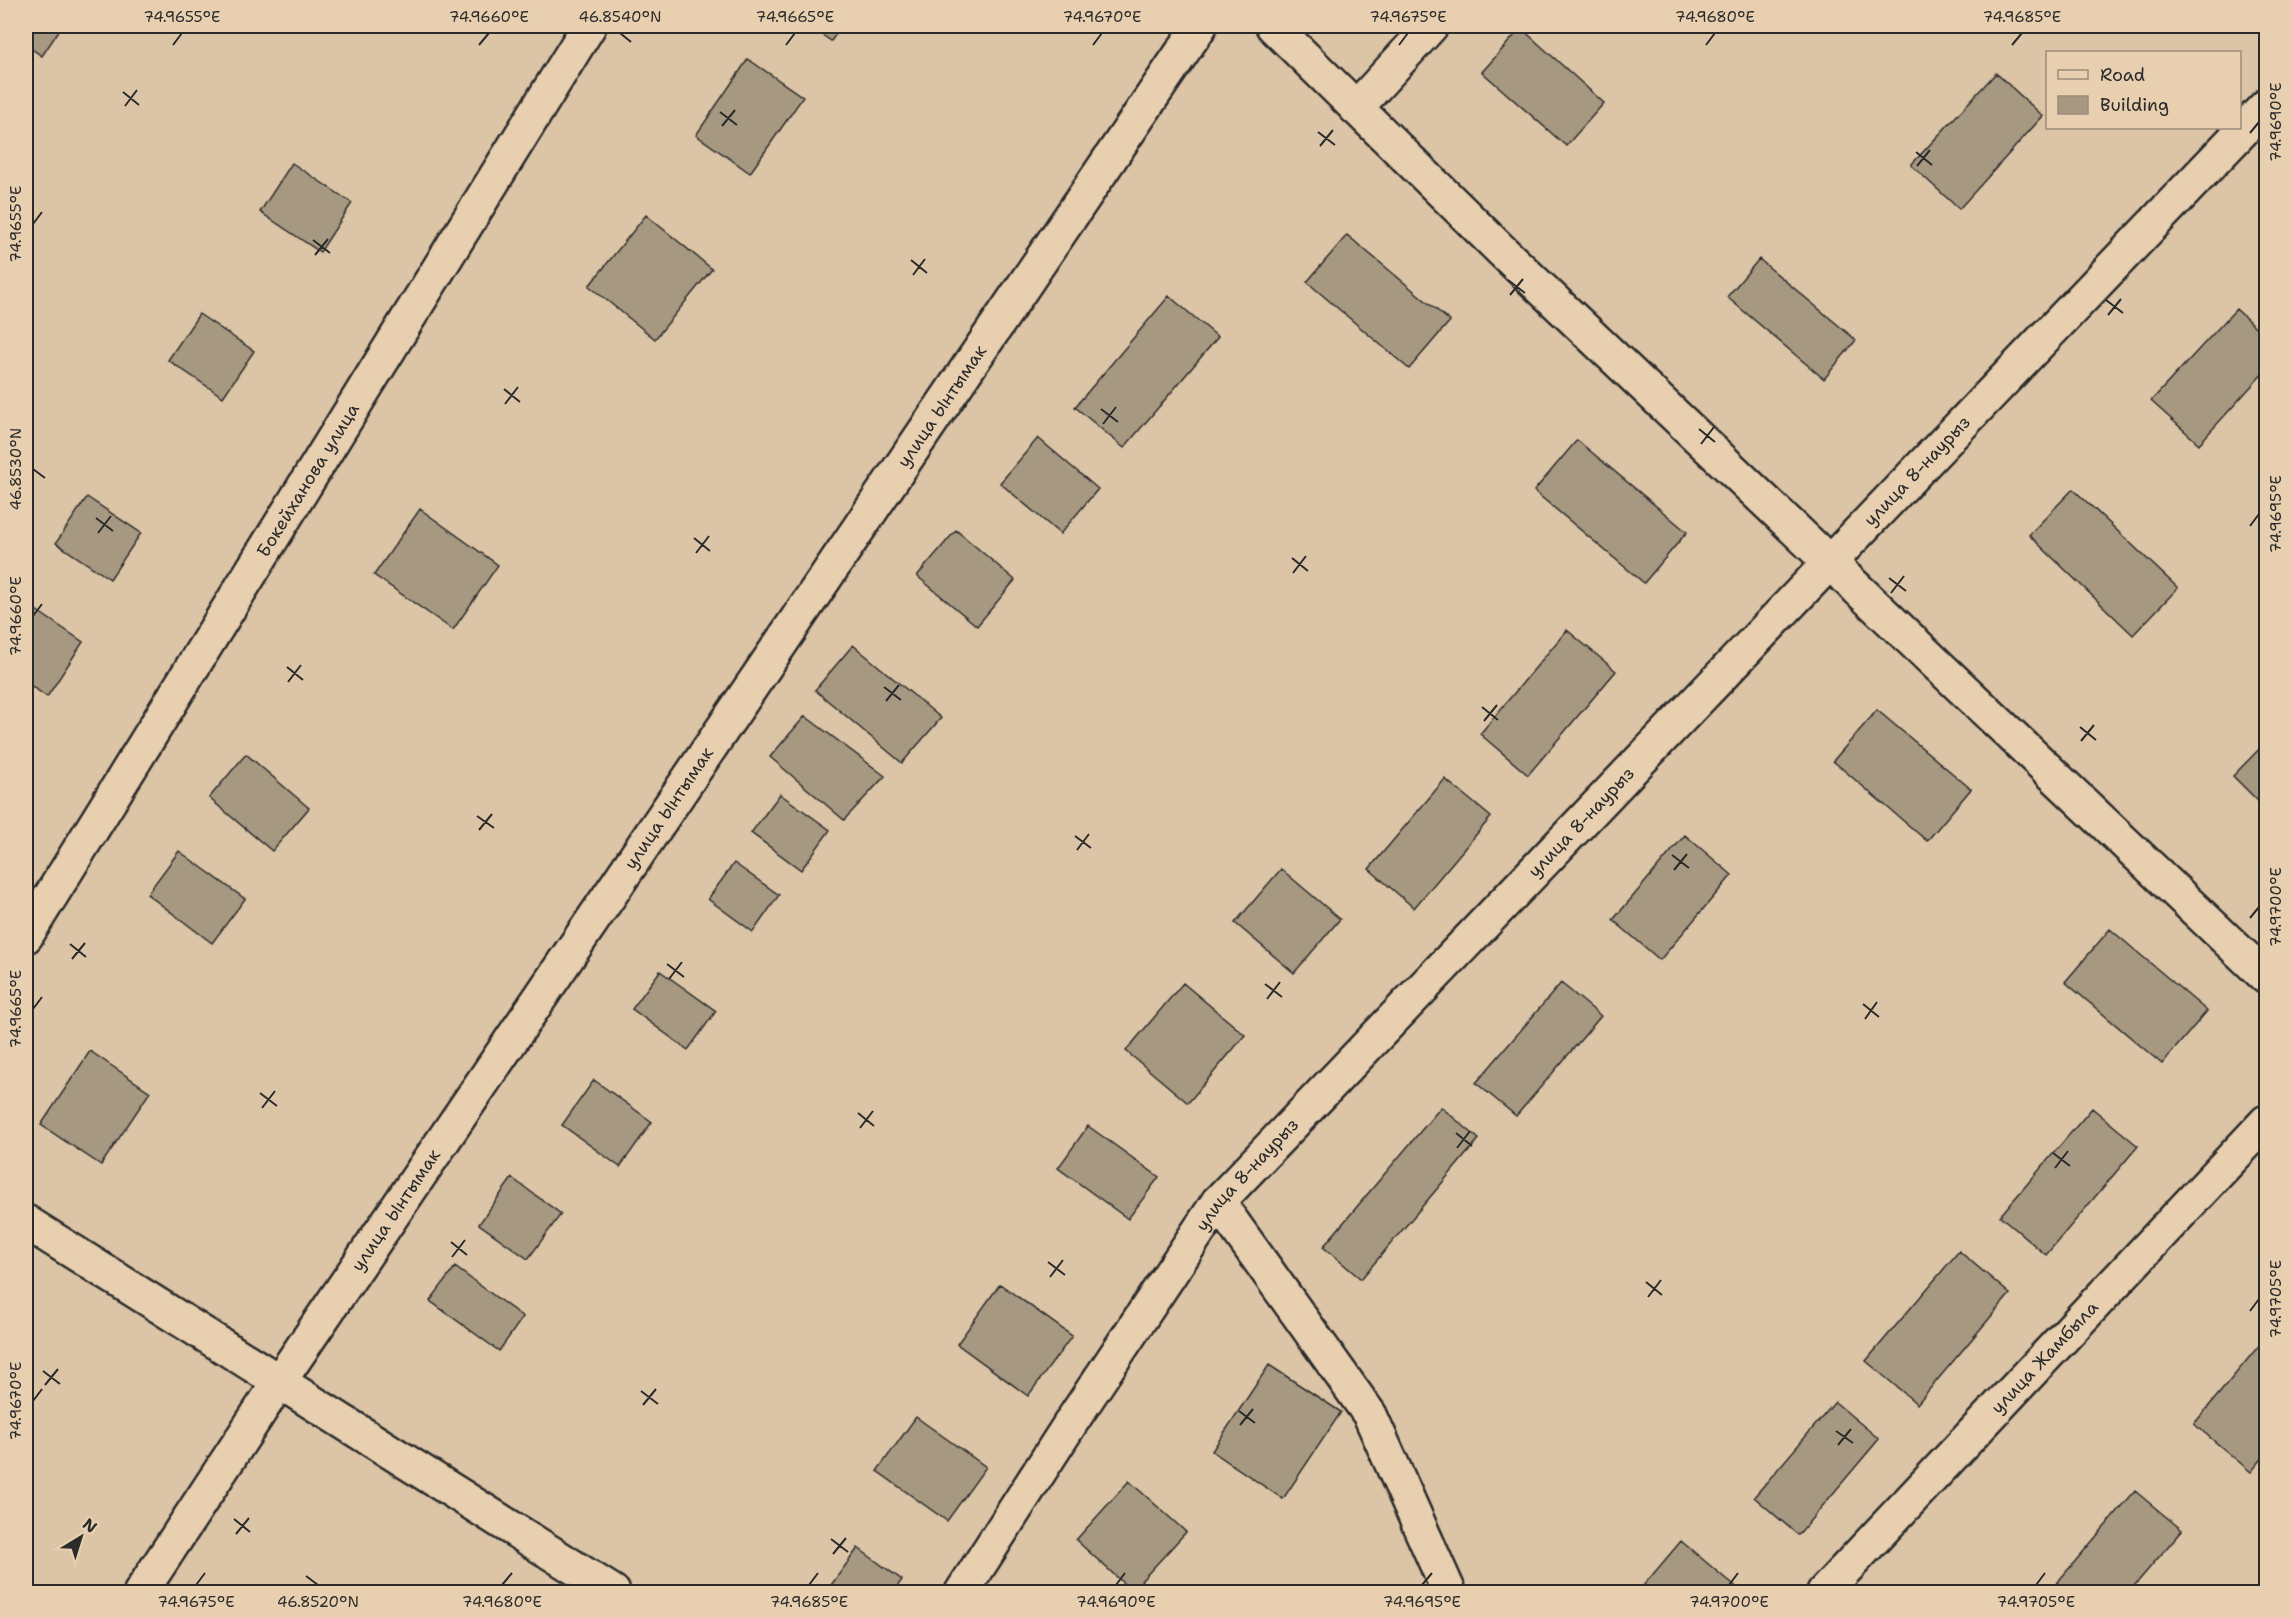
<svg xmlns="http://www.w3.org/2000/svg" width="2292" height="1618" font-family="'Shantell Sans',sans-serif">
  <style>
    .building { fill: #a79882; stroke: #2b2b2b; stroke-width: 1.5 }
    .lines { fill: none; stroke-linecap: round; stroke-linejoin: round }
    .street-casing { stroke: #2b2b2b; stroke-width: 38 }
    .street { stroke: #e7cfaf; stroke-width: 33 }
    .ticks { fill: none; stroke: #2b2b2b; stroke-width: 2 }
    .labels { text-anchor: middle; stroke-width: 6; stroke-linejoin: round; paint-order: stroke }
    .street-label { font-size: 18px; fill: #2b2b2b; stroke: #e7cfaf }
    .neatline { fill: none; stroke: #2b2b2b; stroke-width: 2 }
    .ticks-label { font-size: 15px; text-anchor: middle; fill: #2b2b2b }
  </style>
  <rect width="100%" height="100%" fill="#dcc5a7"/>
  <filter id="ink" filterUnits="userSpaceOnUse"><feTurbulence type="fractalNoise" baseFrequency=".0167" numOctaves="2"/><feDisplacementMap in="SourceGraphic" scale="12" xChannelSelector="R" yChannelSelector="G"/><feConvolveMatrix kernelMatrix="1 2 1 2 8 2 1 2 1" color-interpolation-filters="sRGB"/></filter>
  <g filter="url(#ink)">
    <path class="building" d="M 26,26 L 62,26 L 42,56 L 26,45 Z
      M 809,26 L 842,26 L 831,41 Z
      M 1521,28 L 1604,103 L 1566,146 L 1482,72 Z
      M 748,59 L 803,97 L 750,173 L 696,135 Z
      M 1996,73 L 2043,116 L 1959,209 L 1911,165 Z
      M 292,163 L 352,203 L 320,252 L 260,212 Z
      M 646,215 L 712,269 L 655,339 L 589,286 Z
      M 1347,235 L 1450,321 L 1409,369 L 1307,282 Z
      M 1759,259 L 1856,340 L 1824,379 L 1727,297 Z
      M 1169,296 L 1218,337 L 1124,448 L 1075,407 Z
      M 2236,309 L 2266,337 L 2266,370 L 2199,444 L 2151,401 Z
      M 199,314 L 254,351 L 223,397 L 168,360 Z
      M 1038,438 L 1098,489 L 1060,534 L 1000,483 Z
      M 1577,440 L 1687,532 L 1644,583 L 1534,491 Z
      M 2073,489 L 2178,588 L 2133,635 L 2029,535 Z
      M 87,497 L 141,533 L 110,579 L 56,543 Z
      M 420,509 L 498,565 L 453,630 L 374,575 Z
      M 956,530 L 1015,580 L 977,626 L 917,576 Z
      M 30,606 L 83,642 L 47,697 L 26,682 L 26,613 Z
      M 1567,630 L 1616,671 L 1528,775 L 1480,734 Z
      M 853,645 L 941,718 L 902,763 L 815,690 Z
      M 1877,710 L 1971,789 L 1927,841 L 1833,761 Z
      M 805,716 L 885,776 L 844,820 L 770,757 Z
      M 2266,742 L 2266,809 L 2233,776 Z
      M 246,754 L 309,808 L 272,851 L 209,798 Z
      M 1445,779 L 1491,817 L 1414,908 L 1369,869 Z
      M 780,794 L 830,830 L 801,870 L 751,833 Z
      M 1685,835 L 1732,875 L 1660,960 L 1613,920 Z
      M 179,851 L 245,899 L 212,943 L 147,894 Z
      M 734,863 L 779,895 L 753,932 L 708,899 Z
      M 1281,869 L 1340,919 L 1294,973 L 1235,923 Z
      M 2110,929 L 2207,1011 L 2162,1064 L 2065,982 Z
      M 660,971 L 716,1011 L 688,1050 L 632,1009 Z
      M 1183,983 L 1245,1035 L 1188,1103 L 1126,1051 Z
      M 1561,983 L 1601,1016 L 1516,1116 L 1476,1083 Z
      M 90,1051 L 150,1092 L 101,1165 L 41,1125 Z
      M 594,1080 L 652,1122 L 620,1167 L 562,1125 Z
      M 1441,1107 L 1479,1139 L 1361,1279 L 1323,1247 Z
      M 2092,1108 L 2138,1146 L 2046,1255 L 2000,1216 Z
      M 1088,1126 L 1159,1177 L 1128,1219 L 1058,1168 Z
      M 512,1178 L 561,1214 L 528,1259 L 479,1224 Z
      M 1959,1251 L 2010,1294 L 1917,1404 L 1866,1361 Z
      M 455,1267 L 523,1317 L 499,1351 L 430,1301 Z
      M 1000,1284 L 1072,1336 L 1028,1396 L 957,1344 Z
      M 2266,1337 L 2266,1454 L 2251,1472 L 2194,1424 Z
      M 1269,1365 L 1341,1412 L 1283,1499 L 1212,1451 Z
      M 1835,1402 L 1879,1439 L 1798,1535 L 1754,1497 Z
      M 916,1417 L 986,1467 L 947,1521 L 877,1471 Z
      M 1129,1481 L 1186,1532 L 1132,1591 L 1076,1540 Z
      M 2135,1491 L 2182,1530 L 2129,1592 L 2049,1592 Z
      M 1681,1541 L 1739,1590 L 1737,1592 L 1638,1592 Z
      M 858,1548 L 902,1580 L 893,1592 L 826,1592 Z"/>
    <g class="lines">
      <defs>
        <g id="street">
          <path d="M 1273,26 L 1502,251 L 2266,977"/>
          <path d="M 1356,108 L 1431,26"/>
          <path id="s1" d="M 26,936 L 589,26"/>
          <path d="M 1218,1202 L 1370,1415 L 1449,1592"/>
          <path d="M 26,1222 L 613,1592"/>
          <path id="s2" d="M 141,1592 L 279,1382 L 1200,26"/>
          <path id="s3" d="M 962,1592 L 1072,1421 L 1218,1202 L 2266,106"/>
          <path id="s4" d="M 1824,1592 L 2266,1122"/>
        </g>
      </defs>
      <use href="#street" class="street-casing"/>
      <use href="#street" class="street"/>
    </g>
  </g>
  <path class="ticks" d="M 620,33 L 631,42M 173,45 L 182,33M 479,45 L 489,33M 786,45 L 795,33M 1093,45 L 1102,33M 1399,45 L 1408,33M 1706,45 L 1715,33M 2012,45 L 2022,33M 123,92 L 139,105M 125,106 L 137,90M 720,112 L 737,125M 722,126 L 735,110M 1318,132 L 1335,145M 2250,133 L 2259,122M 1320,146 L 1333,130M 1916,152 L 1932,165M 1917,166 L 1930,150M 33,224 L 42,212M 313,240 L 330,253M 315,255 L 328,239M 911,260 L 927,273M 913,275 L 925,259M 1508,280 L 1525,293M 1510,295 L 1523,279M 2106,300 L 2123,313M 2108,315 L 2121,299M 504,389 L 520,402M 505,404 L 518,387M 1101,409 L 1118,422M 1103,424 L 1116,407M 1699,429 L 1715,442M 1701,444 L 1714,427M 33,469 L 45,478M 96,518 L 113,531M 2250,526 L 2259,514M 98,533 L 111,516M 694,538 L 710,551M 696,553 L 709,536M 1292,558 L 1308,571M 1293,573 L 1306,556M 1889,578 L 1906,591M 1891,593 L 1904,576M 33,616 L 42,604M 287,667 L 303,680M 288,682 L 301,665M 884,687 L 901,700M 886,701 L 899,685M 1482,707 L 1498,720M 1484,721 L 1497,705M 2080,727 L 2096,740M 2081,741 L 2094,725M 477,816 L 494,828M 479,830 L 492,814M 1075,836 L 1091,848M 1077,850 L 1089,834M 1672,855 L 1689,868M 1674,870 L 1687,854M 2250,918 L 2259,907M 70,944 L 86,957M 72,959 L 85,943M 667,964 L 684,977M 669,979 L 682,962M 1265,984 L 1282,997M 1267,999 L 1280,982M 1863,1004 L 1879,1017M 33,1009 L 42,997M 1865,1019 L 1877,1002M 260,1093 L 277,1106M 262,1108 L 275,1091M 858,1113 L 874,1126M 860,1128 L 873,1111M 1456,1133 L 1472,1146M 1457,1148 L 1470,1131M 2053,1153 L 2070,1166M 2055,1168 L 2068,1151M 451,1242 L 467,1255M 452,1257 L 465,1240M 1048,1262 L 1065,1275M 1050,1277 L 1063,1260M 1646,1282 L 1662,1295M 1648,1297 L 1661,1280M 2250,1311 L 2259,1299M 43,1371 L 60,1384M 45,1385 L 58,1369M 641,1391 L 658,1404M 33,1401 L 42,1389M 643,1405 L 656,1389M 1239,1411 L 1255,1423M 1240,1425 L 1253,1409M 1836,1431 L 1853,1443M 1838,1445 L 1851,1429M 234,1519 L 250,1532M 236,1534 L 249,1518M 831,1539 L 848,1552M 833,1554 L 846,1538M 306,1576 L 318,1585M 196,1585 L 205,1573M 502,1585 L 512,1573M 809,1585 L 818,1573M 1116,1585 L 1125,1573M 1422,1585 L 1432,1573M 1729,1585 L 1738,1573M 2036,1585 L 2045,1573"/>
  <g class="labels">
    <g class="street-label">
      <text dy="6" stroke="none"><textPath href="#s2" startOffset="1431">улица Ынтымак</textPath></text>
      <text dy="6" stroke="none"><textPath href="#s3" startOffset="1478">улица 8-наурыз</textPath></text>
      <text dy="6" stroke="none"><textPath href="#s1" startOffset="536">Бокейханова улица</textPath></text>
      <text dy="6" stroke="none"><textPath href="#s2" startOffset="945">улица Ынтымак</textPath></text>
      <text dy="6" stroke="none"><textPath href="#s3" startOffset="992">улица 8-наурыз</textPath></text>
      <text dy="6" stroke="none"><textPath href="#s3" startOffset="506">улица 8-наурыз</textPath></text>
      <text dy="6" stroke="none"><textPath href="#s2" startOffset="459">улица Ынтымак</textPath></text>
      <text dy="6" stroke="none"><textPath href="#s4" startOffset="322">улица Жамбыла</textPath></text>
    </g>
  </g>
  <rect width="2292" height="1618" fill="none" stroke="#e7cfaf" stroke-width="66"/>
  <rect x="2046" y="51" width="195" height="78" fill="#e7cfaf" stroke="#9c8d7a" stroke-width="1.5"/>
  <rect x="2058" y="70" width="30" height="9" fill="#e7cfaf" stroke="#9c8d7a" stroke-width="1.5"/>
  <text x="2100" y="81" font-size="18" fill="#2b2b2b">Road</text>
  <rect x="2058" y="96" width="30" height="18" fill="#a79882" stroke="#9c8d7a" stroke-width="1.5"/>
  <text x="2100" y="111" font-size="18" fill="#2b2b2b">Building</text>
  <g transform="translate(81 1537) rotate(38)" stroke="#e7cfaf" stroke-width="4.5" paint-order="stroke">
  <path d="M0-4.5L10 22L0 15L-10 22Z" fill="#2b2b2b"/>
  <text y="-9" font-size="16" font-weight="bold" text-anchor="middle" fill="#2b2b2b">N</text>
  </g>
  <rect x="33" y="33" width="2226" height="1552" class="neatline"/>
  <g class="ticks-label">
    <text x="182" y="22">74.9655°E</text>
    <text x="489" y="22">74.9660°E</text>
    <text x="620" y="22">46.8540°N</text>
    <text x="795" y="22">74.9665°E</text>
    <text x="1102" y="22">74.9670°E</text>
    <text x="1408" y="22">74.9675°E</text>
    <text x="1715" y="22">74.9680°E</text>
    <text x="2022" y="22">74.9685°E</text>
    <text transform="translate(2276 122) rotate(-90)" y="5">74.9690°E</text>
    <text transform="translate(16 224) rotate(-90)" y="5">74.9655°E</text>
    <text transform="translate(16 469) rotate(-90)" y="5">46.8530°N</text>
    <text transform="translate(2276 514) rotate(-90)" y="5">74.9695°E</text>
    <text transform="translate(16 616) rotate(-90)" y="5">74.9660°E</text>
    <text transform="translate(2276 907) rotate(-90)" y="5">74.9700°E</text>
    <text transform="translate(16 1009) rotate(-90)" y="5">74.9665°E</text>
    <text transform="translate(2276 1299) rotate(-90)" y="5">74.9705°E</text>
    <text transform="translate(16 1401) rotate(-90)" y="5">74.9670°E</text>
    <text x="196" y="1607">74.9675°E</text>
    <text x="318" y="1607">46.8520°N</text>
    <text x="502" y="1607">74.9680°E</text>
    <text x="809" y="1607">74.9685°E</text>
    <text x="1116" y="1607">74.9690°E</text>
    <text x="1422" y="1607">74.9695°E</text>
    <text x="1729" y="1607">74.9700°E</text>
    <text x="2036" y="1607">74.9705°E</text>
  </g>
</svg>
